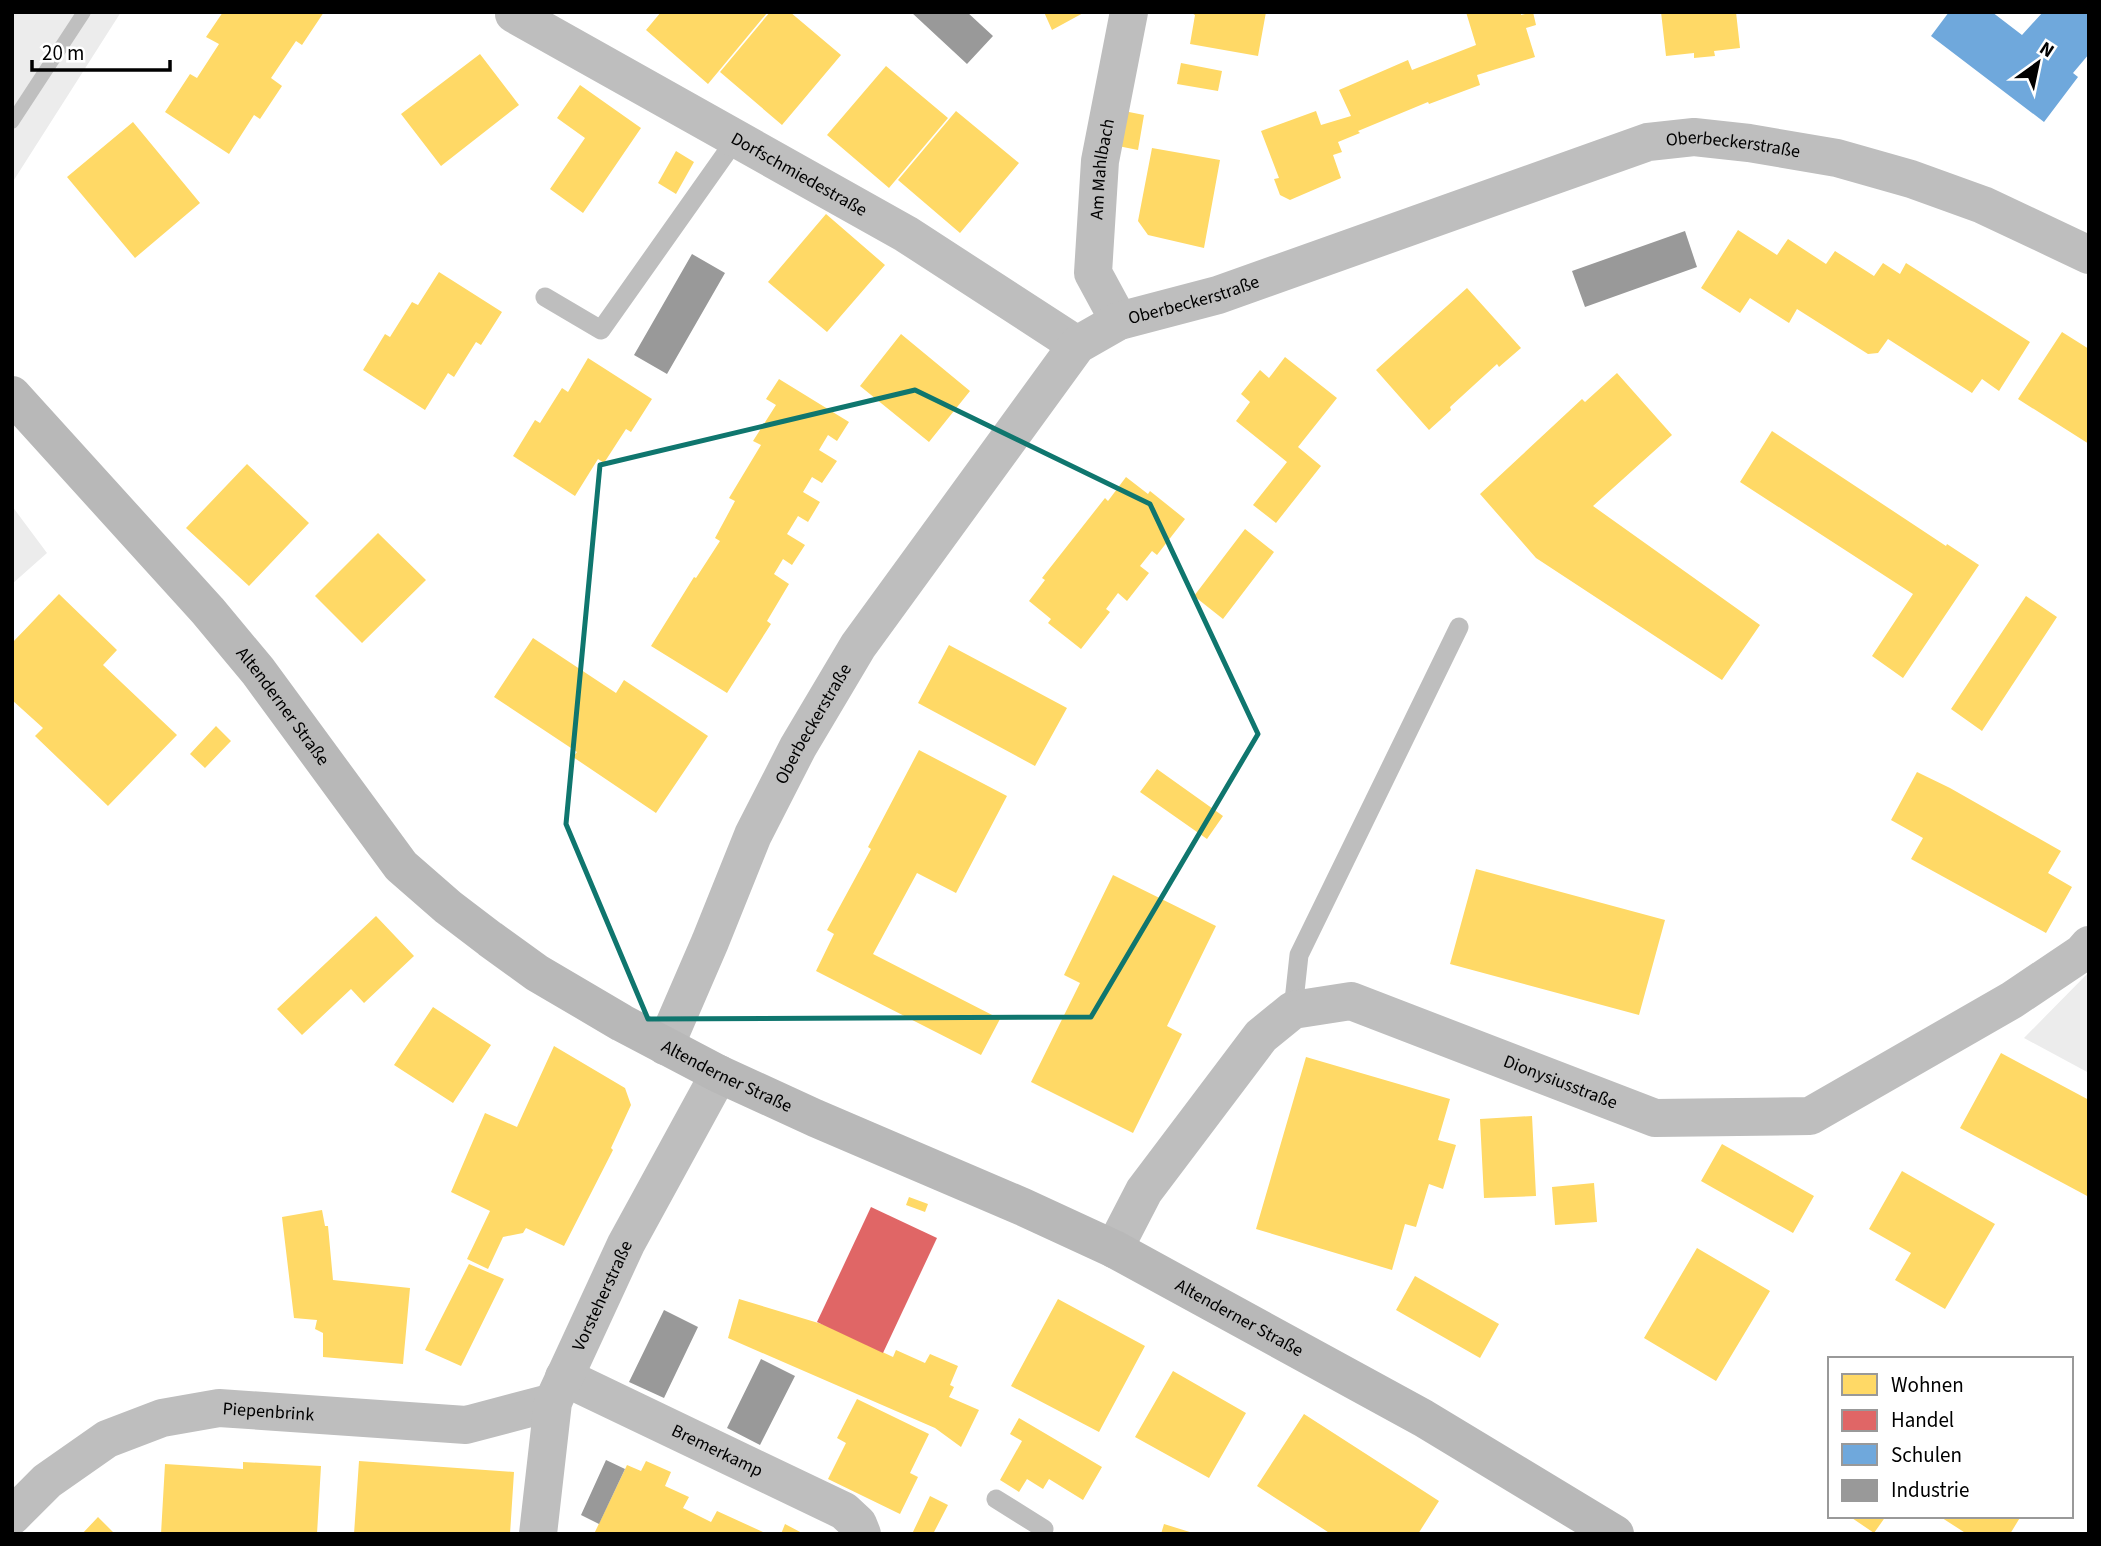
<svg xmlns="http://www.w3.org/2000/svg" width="2101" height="1546" font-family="'Source Sans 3',sans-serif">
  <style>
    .green { fill: #ececec }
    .homes { fill: #ffd966 }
    .shops { fill: #e06666 }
    .schools { fill: #6fa8dc }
    .industry { fill: #999 }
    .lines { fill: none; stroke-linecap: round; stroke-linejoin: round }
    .stream { stroke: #bfbfbf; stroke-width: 14 }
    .lane { stroke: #bebebe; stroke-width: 19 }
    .street { stroke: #bebebe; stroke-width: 38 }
    .secondary { stroke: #b8b8b8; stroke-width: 38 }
    .marked { fill: none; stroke: #0f766e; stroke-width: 5; stroke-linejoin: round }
    .labels { text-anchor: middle; stroke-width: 7; stroke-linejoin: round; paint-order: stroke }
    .street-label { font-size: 18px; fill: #000; stroke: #fff }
  </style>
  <rect width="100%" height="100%" fill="#fff"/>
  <path class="green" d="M 12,12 L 121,12 L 12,183 Z
    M 12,506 L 47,553 L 12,584 Z
    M 2089,972 L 2089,1073 L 2024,1038 Z"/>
  <path class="homes" d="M 223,12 L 324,12 L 302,45 L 296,41 L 271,78 L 282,86 L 260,119 L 254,115 L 229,154 L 165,112 L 190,74 L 197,78 L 219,44 L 206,37 Z
    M 661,12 L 766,12 L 767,13 L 708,84 L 646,30 Z
    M 770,12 L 790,12 L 841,55 L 782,125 L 720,72 Z
    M 1044,12 L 1085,12 L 1052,30 Z
    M 1190,12 L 1266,12 L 1258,56 L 1190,44 L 1195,15 Z
    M 1466,12 L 1521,12 L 1521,15 L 1533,12 L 1536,25 L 1526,28 L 1535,57 L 1477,75 L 1480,85 L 1429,104 L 1428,102 L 1358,131 L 1360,133 L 1338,142 L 1342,152 L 1333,155 L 1341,178 L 1290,200 L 1280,195 L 1274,179 L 1279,178 L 1261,131 L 1316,111 L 1321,125 L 1351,116 L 1339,90 L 1408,60 L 1412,70 L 1476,45 Z
    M 1661,12 L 1736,12 L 1740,48 L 1714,51 L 1715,56 L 1694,58 L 1694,53 L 1666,56 Z
    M 480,54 L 519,105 L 441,166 L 401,114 Z
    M 1181,63 L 1222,71 L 1218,91 L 1177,84 Z
    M 886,66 L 948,118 L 889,188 L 827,135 Z
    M 580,85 L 641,128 L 583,213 L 550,189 L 585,138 L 557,118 Z
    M 956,111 L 1019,163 L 960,233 L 898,180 Z
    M 1124,111 L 1144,115 L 1138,150 L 1118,146 Z
    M 133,122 L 200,203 L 135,258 L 67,177 Z
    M 1152,148 L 1220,160 L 1204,248 L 1148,235 L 1138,221 Z
    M 676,151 L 694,162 L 676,194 L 658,183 Z
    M 826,214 L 885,265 L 827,332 L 768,282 Z
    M 1738,230 L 1777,255 L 1788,239 L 1826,264 L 1835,251 L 1874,276 L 1883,263 L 1900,274 L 1906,263 L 2030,342 L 1999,391 L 1982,379 L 1972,393 L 1888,339 L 1878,353 L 1868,354 L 1797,309 L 1789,323 L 1750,298 L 1740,313 L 1701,288 Z
    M 439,272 L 502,312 L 481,345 L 476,342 L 454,377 L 448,373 L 425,410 L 363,370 L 385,334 L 390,337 L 412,302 L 418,305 Z
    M 1467,288 L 1521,348 L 1499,367 L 1497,364 L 1450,407 L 1451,410 L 1429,430 L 1376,370 Z
    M 2062,332 L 2089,349 L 2089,444 L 2018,399 Z
    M 901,334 L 970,391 L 929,442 L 860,386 Z
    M 1285,357 L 1337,398 L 1298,447 L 1321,466 L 1276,523 L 1253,505 L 1287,462 L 1236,421 L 1250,402 L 1241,394 L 1260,370 L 1269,378 Z
    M 588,358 L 652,399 L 631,432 L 626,429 L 604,463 L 598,459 L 575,496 L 513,456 L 535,420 L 540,423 L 562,388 L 568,392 Z
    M 1617,373 L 1672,435 L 1593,506 L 1760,625 L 1722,680 L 1536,558 L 1480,494 L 1582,399 L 1585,402 Z
    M 779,379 L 849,422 L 837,441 L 828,435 L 819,450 L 837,461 L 822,483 L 812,477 L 803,492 L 820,502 L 808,522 L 798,516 L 787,534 L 805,545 L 792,565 L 783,559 L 774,574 L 789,584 L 767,621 L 771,624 L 727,693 L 651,646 L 694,577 L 696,578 L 720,541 L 715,538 L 735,501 L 729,498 L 761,445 L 753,441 L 776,405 L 766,399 Z
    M 1772,431 L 1946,546 L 1947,544 L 1979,565 L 1903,678 L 1872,656 L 1913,594 L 1740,482 Z
    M 247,464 L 309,523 L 249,586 L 186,528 Z
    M 1126,477 L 1148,494 L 1150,491 L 1185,519 L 1157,555 L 1152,551 L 1140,566 L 1149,573 L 1127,601 L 1118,593 L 1106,609 L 1110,612 L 1081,649 L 1048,623 L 1051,619 L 1029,601 L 1045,580 L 1042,578 L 1105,498 L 1108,501 Z
    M 1245,529 L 1274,552 L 1223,619 L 1194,596 Z
    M 378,533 L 426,580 L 362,643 L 315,596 Z
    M 59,594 L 117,650 L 103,665 L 177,735 L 108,806 L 35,736 L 43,728 L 12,700 L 12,643 Z
    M 2026,596 L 2057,617 L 1982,731 L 1951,709 Z
    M 533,638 L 616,693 L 624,680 L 708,736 L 656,813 L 573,757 L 577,752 L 494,697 Z
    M 949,645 L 1067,708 L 1035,766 L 918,703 Z
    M 216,726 L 231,741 L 205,768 L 190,754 Z
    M 919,750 L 1007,796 L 956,893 L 917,873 L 873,954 L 1000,1019 L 981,1055 L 816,971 L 834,934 L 827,930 L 871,849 L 868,847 Z
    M 1157,769 L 1223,816 L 1207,839 L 1140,792 Z
    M 1917,772 L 1950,788 L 2061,851 L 2048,873 L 2072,887 L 2046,933 L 1911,859 L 1923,838 L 1891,820 Z
    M 1476,869 L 1665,920 L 1639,1015 L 1450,964 Z
    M 1113,875 L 1216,926 L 1167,1026 L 1182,1034 L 1133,1133 L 1031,1082 L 1080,983 L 1064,975 Z
    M 376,916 L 414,956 L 364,1003 L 351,989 L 302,1035 L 277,1009 Z
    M 433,1007 L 491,1045 L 453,1103 L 394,1065 Z
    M 554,1046 L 625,1088 L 631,1105 L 611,1148 L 613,1150 L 564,1246 L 526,1228 L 523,1233 L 503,1237 L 488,1269 L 467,1259 L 490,1211 L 451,1192 L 485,1113 L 517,1127 Z
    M 2001,1053 L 2089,1100 L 2089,1197 L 1960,1128 Z
    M 1306,1057 L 1450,1099 L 1438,1140 L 1456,1145 L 1443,1189 L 1429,1184 L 1416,1227 L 1405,1224 L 1392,1270 L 1256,1229 Z
    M 1532,1116 L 1536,1196 L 1484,1198 L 1480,1119 Z
    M 1722,1144 L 1814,1196 L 1793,1233 L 1701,1181 Z
    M 1902,1171 L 1995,1224 L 1945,1309 L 1895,1280 L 1911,1253 L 1869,1229 Z
    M 1594,1183 L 1597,1222 L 1555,1225 L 1552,1187 Z
    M 909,1197 L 928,1204 L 925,1212 L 906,1205 Z
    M 322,1210 L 325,1226 L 328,1226 L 333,1280 L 410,1288 L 403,1364 L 323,1357 L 323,1333 L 315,1329 L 317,1320 L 294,1318 L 282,1217 Z
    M 1697,1248 L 1770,1291 L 1716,1381 L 1644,1338 Z
    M 469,1264 L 504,1279 L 461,1366 L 425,1350 Z
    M 1415,1276 L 1499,1324 L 1480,1358 L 1396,1310 Z
    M 739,1299 L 825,1325 L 893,1357 L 896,1350 L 925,1363 L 930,1354 L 958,1366 L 950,1385 L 954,1387 L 949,1397 L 979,1410 L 961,1447 L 935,1428 L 728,1338 Z
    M 1058,1299 L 1145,1346 L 1099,1432 L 1011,1386 Z
    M 1173,1371 L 1246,1413 L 1209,1478 L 1135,1437 Z
    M 857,1399 L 929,1434 L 910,1473 L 918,1477 L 900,1514 L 828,1479 L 846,1443 L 837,1438 Z
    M 1304,1414 L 1439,1501 L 1418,1534 L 1331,1534 L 1257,1486 Z
    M 1019,1418 L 1102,1467 L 1083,1500 L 1049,1479 L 1043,1489 L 1027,1479 L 1019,1492 L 1000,1480 L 1022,1441 L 1010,1434 Z
    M 359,1461 L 514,1472 L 510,1534 L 354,1534 Z
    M 646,1461 L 671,1472 L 665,1486 L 689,1497 L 683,1508 L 711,1522 L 717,1511 L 763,1532 L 762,1534 L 594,1534 L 627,1465 L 641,1471 Z
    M 243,1462 L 321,1466 L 317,1534 L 161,1534 L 165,1464 L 243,1469 Z
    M 930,1496 L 948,1505 L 933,1534 L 912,1534 Z
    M 1849,1516 L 1886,1516 L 1874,1533 Z
    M 1939,1516 L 2021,1516 L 2010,1534 L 1967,1534 Z
    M 98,1517 L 115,1534 L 82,1534 Z
    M 785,1524 L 804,1534 L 781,1534 Z
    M 1164,1524 L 1193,1533 L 1193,1534 L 1161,1534 Z"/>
  <path class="shops" d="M 871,1207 L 937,1238 L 883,1353 L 817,1322 Z"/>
  <path class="schools" d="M 1949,12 L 1992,12 L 2022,35 L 2043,12 L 2089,12 L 2089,54 L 2073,73 L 2078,77 L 2044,122 L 1931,36 Z"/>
  <path class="industry" d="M 911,12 L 967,12 L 993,36 L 967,64 Z
    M 1685,231 L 1697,267 L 1585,307 L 1572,271 Z
    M 692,254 L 725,273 L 667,374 L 634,355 Z
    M 664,1310 L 698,1327 L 664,1398 L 629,1382 Z
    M 761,1359 L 795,1376 L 760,1445 L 727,1428 Z
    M 606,1460 L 625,1469 L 599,1524 L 581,1515 Z"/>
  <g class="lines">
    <path class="stream" d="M 12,122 L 84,12"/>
    <path class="lane" d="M 545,297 L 601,330 L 736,139
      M 1293,1010 L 1299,955 L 1459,627
      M 996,1499 L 1044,1529 L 1042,1534"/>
    <g class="street">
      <path id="s1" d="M 514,14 L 906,234 L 1077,345"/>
      <path id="s2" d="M 1119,321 L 1093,273 L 1100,161 L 1129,12"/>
      <path id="s3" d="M 665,1046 L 710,942 L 753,835 L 798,747 L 858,646 L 1077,345 L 1119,321 L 1218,295 L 1648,142 L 1694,137 L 1749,143 L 1837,158 L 1911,179 L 1983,205 L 2089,255"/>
      <path id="s4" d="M 1114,1249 L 1144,1191 L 1261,1036 L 1293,1010 L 1351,1001 L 1655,1118 L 1810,1116 L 2012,1000 L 2082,953 L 2089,945"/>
      <path id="s5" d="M 564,1377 L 844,1511 L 858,1524 L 862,1534"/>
      <path id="s6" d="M 12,1516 L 47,1481 L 107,1439 L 162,1418 L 219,1408 L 466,1425 L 553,1402"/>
      <path id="s7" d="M 538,1534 L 553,1402 L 626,1244 L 719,1074"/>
    </g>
    <path class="secondary" id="s8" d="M 12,395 L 208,611 L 258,671 L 401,866 L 448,907 L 490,939 L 537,973 L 622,1023 L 719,1074 L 815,1118 L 1023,1207 L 1114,1249 L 1423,1418 L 1615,1534"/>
  </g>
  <path class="marked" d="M 915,390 L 1150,504 L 1258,734 L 1091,1017 L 648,1019 L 566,824 L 600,465 Z"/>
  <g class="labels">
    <g class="street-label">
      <text dy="6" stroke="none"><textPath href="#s3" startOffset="1510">Oberbeckerstraße</textPath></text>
      <text dy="6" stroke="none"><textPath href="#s2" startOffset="159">Am Mahlbach</textPath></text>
      <text dy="6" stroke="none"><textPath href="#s1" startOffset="327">Dorfschmiedestraße</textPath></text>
      <text dy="6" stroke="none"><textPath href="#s3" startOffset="943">Oberbeckerstraße</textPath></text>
      <text dy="6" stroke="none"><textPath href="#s8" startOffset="413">Altenderner Straße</textPath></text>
      <text dy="6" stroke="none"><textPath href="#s3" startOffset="355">Oberbeckerstraße</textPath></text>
      <text dy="6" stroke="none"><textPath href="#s8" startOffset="1001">Altenderner Straße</textPath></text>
      <text dy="6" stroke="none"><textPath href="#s4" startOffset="584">Dionysiusstraße</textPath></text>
      <text dy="6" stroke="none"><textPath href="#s7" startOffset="250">Vorsteherstraße</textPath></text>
      <text dy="6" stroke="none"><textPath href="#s8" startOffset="1568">Altenderner Straße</textPath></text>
      <text dy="6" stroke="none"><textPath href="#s6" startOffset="289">Piepenbrink</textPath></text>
      <text dy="6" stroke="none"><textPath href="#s5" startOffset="170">Bremerkamp</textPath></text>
    </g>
  </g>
  <rect width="2101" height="1546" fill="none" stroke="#000000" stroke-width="28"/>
  <rect x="1828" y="1357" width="245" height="161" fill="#ffffff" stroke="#999999" stroke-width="2"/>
  <rect x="1842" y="1374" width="35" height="21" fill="#ffd966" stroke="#999999" stroke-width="2"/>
  <text x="1891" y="1392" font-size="21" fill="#000000">Wohnen</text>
  <rect x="1842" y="1410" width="35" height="21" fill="#e06666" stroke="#999999" stroke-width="2"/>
  <text x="1891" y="1427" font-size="21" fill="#000000">Handel</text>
  <rect x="1842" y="1444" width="35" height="21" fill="#6fa8dc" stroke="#999999" stroke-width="2"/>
  <text x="1891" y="1462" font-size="21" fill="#000000">Schulen</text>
  <rect x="1842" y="1480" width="35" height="21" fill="#999999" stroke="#999999" stroke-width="2"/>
  <text x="1891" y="1497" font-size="21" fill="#000000">Industrie</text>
  <g transform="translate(2038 63) rotate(33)" stroke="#ffffff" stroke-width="5" paint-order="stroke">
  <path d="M0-5L12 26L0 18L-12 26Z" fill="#000000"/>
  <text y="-10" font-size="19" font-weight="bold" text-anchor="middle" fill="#000000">N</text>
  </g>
  <path d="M32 60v10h138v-10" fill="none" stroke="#000000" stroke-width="3.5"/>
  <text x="42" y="60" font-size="21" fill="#000000" stroke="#ffffff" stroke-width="5" paint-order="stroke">20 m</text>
</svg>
